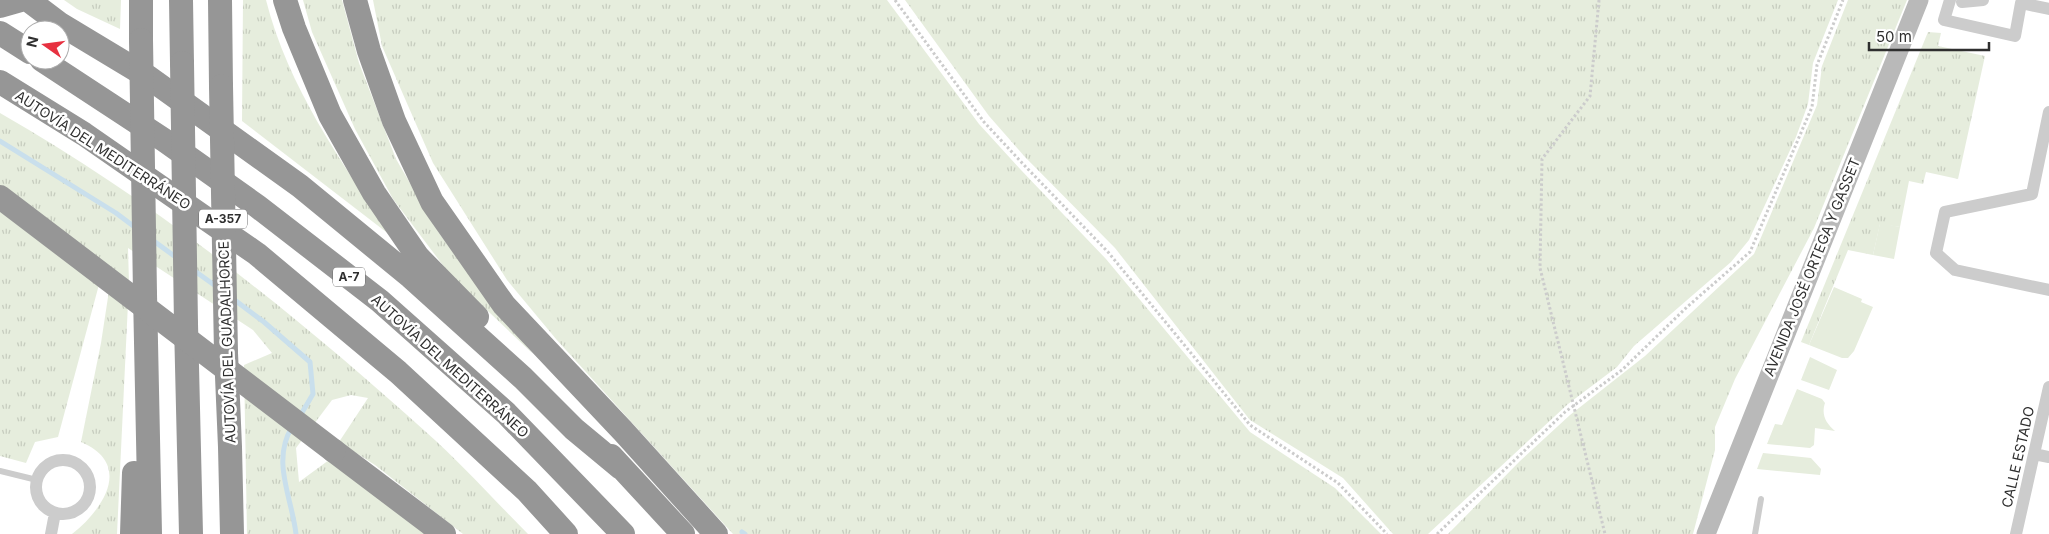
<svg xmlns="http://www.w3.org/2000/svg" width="2049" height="534" font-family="Inter,sans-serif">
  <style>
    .grass { fill: url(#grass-tufts) }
    .garden { fill: #e6eddd }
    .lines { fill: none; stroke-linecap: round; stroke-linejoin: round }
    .stream { stroke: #c9dfec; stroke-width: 5 }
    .path { stroke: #ccc; stroke-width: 3; stroke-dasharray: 2.5 2.5; stroke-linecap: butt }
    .lane { stroke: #ccc; stroke-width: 6 }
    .street { stroke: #ccc; stroke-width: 12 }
    .secondary { stroke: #b9b9b9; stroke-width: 19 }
    .highway { stroke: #969696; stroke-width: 24 }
    .highway-bridge { stroke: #969696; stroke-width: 24 }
    .labels { text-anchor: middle; stroke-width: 5; stroke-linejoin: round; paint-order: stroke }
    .shield { fill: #fff; stroke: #6d6d6d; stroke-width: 1 }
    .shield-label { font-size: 12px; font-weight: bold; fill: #2f2f2f }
    .street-label { font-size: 14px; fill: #2f2f2f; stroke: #fff }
  </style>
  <defs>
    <pattern id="grass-tufts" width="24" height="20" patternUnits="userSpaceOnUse" patternTransform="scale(1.25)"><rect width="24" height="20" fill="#e6eddd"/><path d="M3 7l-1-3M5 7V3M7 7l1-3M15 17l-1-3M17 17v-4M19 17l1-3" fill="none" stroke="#c6ccbe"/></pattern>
  </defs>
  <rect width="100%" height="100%" fill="#fff"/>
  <path class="grass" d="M 64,0 L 121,0 L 120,29 L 77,9 Z
    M 243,0 L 266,0 C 288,87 341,161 390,235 L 242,121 Z
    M 303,0 L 342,0 L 359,63 L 396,159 L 439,233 L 481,290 L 533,354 L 451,276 L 393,199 L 355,129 L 312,32 Z
    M 373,0 L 887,0 L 979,124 L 1021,170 L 1106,259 L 1250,432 L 1335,488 L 1381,534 L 733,534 L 556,339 L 507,280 L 433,163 L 382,46 Z
    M 905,0 L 1838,0 L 1813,63 L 1808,104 L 1796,137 L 1749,240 L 1731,262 L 1634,346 L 1617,367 L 1568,404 L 1428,534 L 1393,534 L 1343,478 L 1250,420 L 1115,248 L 1025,157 L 989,116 Z
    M 1848,0 L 1907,0 L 1814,228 L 1735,379 L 1715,427 L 1715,450 L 1693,534 L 1448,534 L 1520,461 L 1570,415 L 1645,356 L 1754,254 L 1817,105 L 1822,66 Z
    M 1928,32 L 1941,33 L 1938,46 L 1985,56 L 1958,179 L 1926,172 L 1923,184 L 1909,181 L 1900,227 L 1880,224 L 1873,255 L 1848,250 L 1809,345 L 1801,342 Z
    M 0,113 C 154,201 295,314 426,432 C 462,464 494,500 528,534 L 463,534 L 375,465 L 339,442 L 368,398 L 351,395 L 332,400 L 296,448 L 299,482 L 329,460 L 425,534 L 247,534 L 244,365 L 272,353 L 253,330 L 128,248 L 129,282 L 117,534 L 72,534 C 104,509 133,464 81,442 L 101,343 L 112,271 L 104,266 L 58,437 L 35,442 L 26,463 L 0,456 Z"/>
  <path class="garden" d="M 1880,223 L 1900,227 L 1894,259 L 1873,255 Z
    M 1834,287 L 1862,299 L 1861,302 L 1873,307 L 1854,351 L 1848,358 L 1842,358 L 1809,345 Z
    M 1810,357 L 1837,370 L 1829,390 L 1801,380 Z
    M 1797,389 L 1822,399 L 1825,403 C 1821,415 1826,423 1835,431 L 1815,428 L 1814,445 L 1810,448 L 1767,444 L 1775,424 L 1782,425 Z
    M 1763,453 L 1811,458 L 1821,469 L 1820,475 L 1757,469 Z"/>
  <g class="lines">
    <path class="stream" d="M 0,141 L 116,213 L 136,228
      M 151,239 L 177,258
      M 192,269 L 217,287
      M 232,298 L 264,322 L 310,362 L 313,394 L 300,416
      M 292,427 C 271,461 292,498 296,534
      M 742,532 L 745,534"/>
    <path class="path" d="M 895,0 L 984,122 L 1024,165 L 1108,252 L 1250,425 L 1338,483 L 1387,534
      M 1599,0 L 1590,96 L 1542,159 L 1540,268 L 1605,534
      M 1437,534 L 1565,412 L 1622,370 L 1687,307 L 1750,252 L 1812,107 L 1817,65 L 1843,0"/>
    <path class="lane" d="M 0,471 L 37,480
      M 1755,534 L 1761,499"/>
    <path class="street" d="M 1950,0 L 1944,20 L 2015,36 L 2021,3 L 2049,9
      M 1962,2 L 1983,0
      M 2049,112 L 2032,194 L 1945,212 L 1936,253 L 1955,270 L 2049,290
      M 2034,454 L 2049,457
      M36 487a27 27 0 1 1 54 0a27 27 0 1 1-54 0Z
      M 51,534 L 55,513
      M 2016,534 L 2049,387"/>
    <path class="secondary" d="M 1706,534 L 1919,0"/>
    <path class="highway" d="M 28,0 L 60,24 L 148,77 L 300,186 L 411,277 L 523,378 L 574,429 L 621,468
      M 181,0 L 182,63
      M 220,0 L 221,86
      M 285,0 L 294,28 L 330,115 L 374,193 L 418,257 L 477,317
      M 355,0 L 369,51 L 394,121 L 432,202 L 504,305 L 623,431 L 716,534
      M 0,6 L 21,0
      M 0,33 L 30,52
      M 141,40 L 141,0
      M 42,60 L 164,140 L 257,206 L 380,301 L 506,413 L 623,534
      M 0,82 L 84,134 L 257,254 L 398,372 L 527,491 L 566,534
      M 145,294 L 150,534
      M 186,324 L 191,534
      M 226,353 L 230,447 L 232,534
      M 334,451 L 444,534
      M 611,456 L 683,534
      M 132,534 L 134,473"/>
    <path class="highway-bridge" d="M 141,40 L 145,294
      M 182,63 L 186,324
      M 221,86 L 226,353
      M 0,197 L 334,451"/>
  </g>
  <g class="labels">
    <g class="shield">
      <rect x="199" y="209.5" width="48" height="19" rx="4"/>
      <rect x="333" y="267.5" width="32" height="19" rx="4"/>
    </g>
    <g class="shield-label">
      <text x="223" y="223">A-357</text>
      <text x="349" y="281">A-7</text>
    </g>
    <g class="street-label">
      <text transform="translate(103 150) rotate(33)" y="5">AUTOVÍA DEL MEDITERRÁNEO</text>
      <text transform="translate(1812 267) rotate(-68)" y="5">AVENIDA JOSÉ ORTEGA Y GASSET</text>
      <text transform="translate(227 342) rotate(-92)" y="5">AUTOVÍA DEL GUADALHORCE</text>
      <text transform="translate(450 366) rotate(42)" y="5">AUTOVÍA DEL MEDITERRÁNEO</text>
      <text transform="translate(2018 457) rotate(-77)" y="5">CALLE ESTADO</text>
    </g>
  </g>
  <g transform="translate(45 45) rotate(284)"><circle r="24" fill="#ffffff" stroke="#acacac"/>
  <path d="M0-4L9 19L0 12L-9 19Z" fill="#e73140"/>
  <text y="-8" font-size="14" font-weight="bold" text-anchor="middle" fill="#2f2f2f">N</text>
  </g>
  <path d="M1869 42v8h120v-8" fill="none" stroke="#2f2f2f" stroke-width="2.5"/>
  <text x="1876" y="42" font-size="15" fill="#2f2f2f" stroke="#ffffff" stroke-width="4" paint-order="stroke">50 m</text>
</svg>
